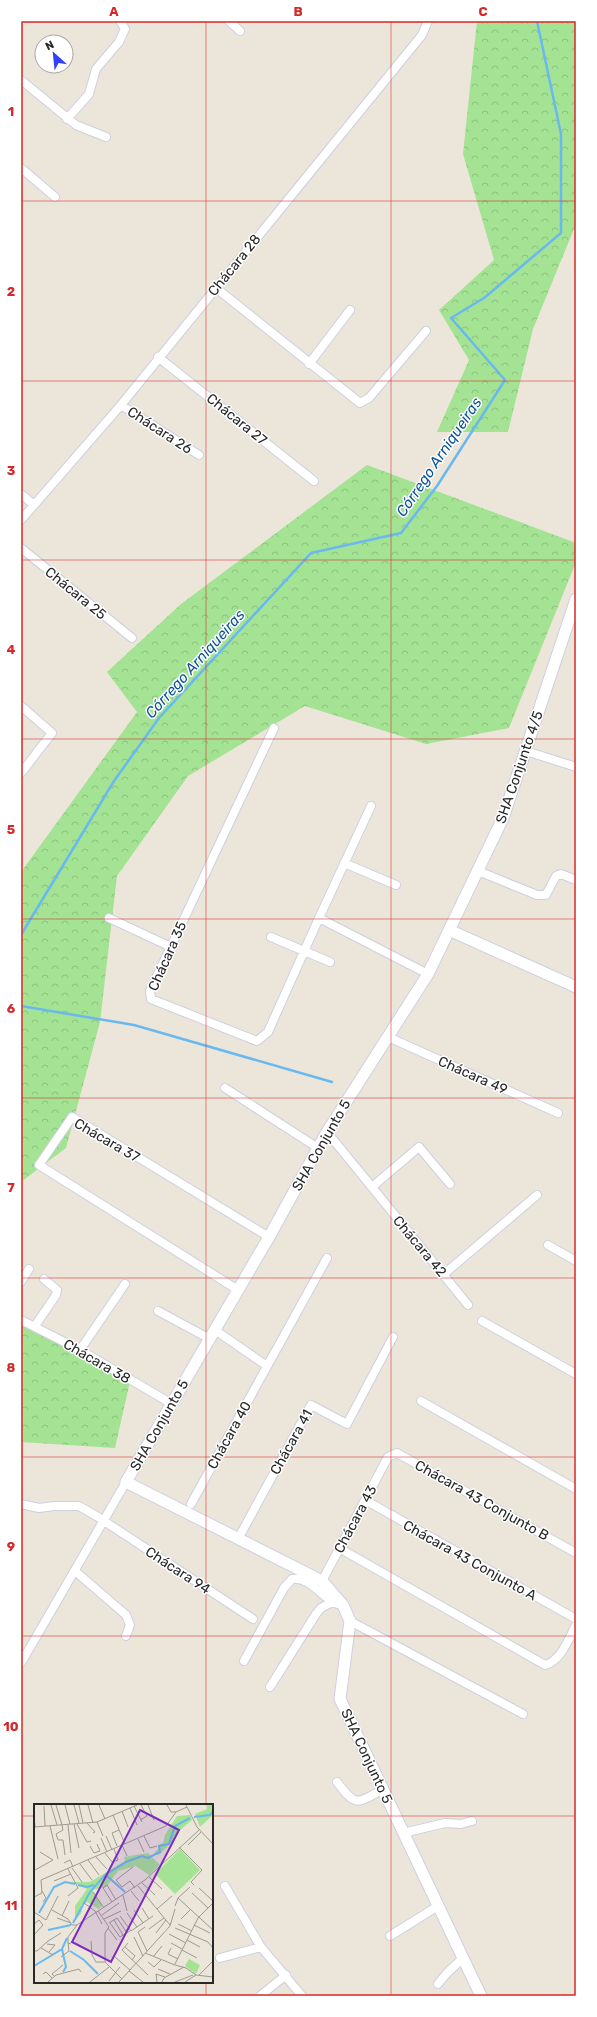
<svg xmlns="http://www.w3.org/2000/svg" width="597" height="2017" font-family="Rubik,sans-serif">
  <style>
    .forest { fill: url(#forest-crowns) }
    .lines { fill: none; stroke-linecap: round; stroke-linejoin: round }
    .stream { stroke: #69b9f0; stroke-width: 2.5 }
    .street-casing { stroke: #cecfe1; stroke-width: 10 }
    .secondary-casing { stroke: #cecfe1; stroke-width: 13 }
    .street { stroke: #fff; stroke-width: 8 }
    .secondary { stroke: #fff; stroke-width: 11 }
    .grid { fill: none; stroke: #d62828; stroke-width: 1; stroke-opacity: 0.55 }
    .labels { text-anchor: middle; stroke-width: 3; stroke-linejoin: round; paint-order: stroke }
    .street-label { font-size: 14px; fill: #282828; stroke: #fff }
    .water-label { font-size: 15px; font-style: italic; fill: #0b5499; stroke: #fff }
    .inset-river { fill: none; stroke: #69b9f0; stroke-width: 2 }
    .inset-road { fill: none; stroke: #9d9a92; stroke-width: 1 }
    .view { fill: #7b2cbf; fill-opacity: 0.15; stroke: #7b2cbf; stroke-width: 2 }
    .inset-edge { fill: none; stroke: #282828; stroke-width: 2 }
    .neatline { fill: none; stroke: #d62828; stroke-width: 1.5 }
    .grid-label { font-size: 13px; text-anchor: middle; font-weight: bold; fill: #d62828 }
  </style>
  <defs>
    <pattern id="forest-crowns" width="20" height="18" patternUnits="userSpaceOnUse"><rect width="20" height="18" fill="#a4e393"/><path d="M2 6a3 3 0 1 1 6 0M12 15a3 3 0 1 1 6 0" fill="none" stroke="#8dc37f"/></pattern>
  </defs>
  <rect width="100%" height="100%" fill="#ebe6d9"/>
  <path class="forest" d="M 477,21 L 576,21 L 576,224 L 533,329 L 508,432 L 437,432 L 469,360 L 439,310 L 494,260 L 463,154 Z
    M 367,465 L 576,543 L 576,562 L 509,728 L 426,744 L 305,706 L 188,776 L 117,876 L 100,1022 L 66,1148 L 21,1182 L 21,872 L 137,712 L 107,672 L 181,604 Z
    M 21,1322 L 131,1377 L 115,1448 L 21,1442 Z"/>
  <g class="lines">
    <path class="stream" d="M 21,935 L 114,781 L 159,718 L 311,553 L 401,533 L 437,486 L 505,380 L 451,318 L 484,298 L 561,233 L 561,134 L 537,21
      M 21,1006 L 134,1025 L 332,1082"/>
    <defs>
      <path id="street" d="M 229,21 L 240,31
        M 21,80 L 76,125 L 106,137
        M 67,119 L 89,94 L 96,69 L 119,42 L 125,29 L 120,21
        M 21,168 L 55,197
        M 216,288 L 360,403 L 369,398 L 426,331
        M 158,357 L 314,481
        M 309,364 L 350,310
        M 121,405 L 199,455
        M 21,494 L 34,505
        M 21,520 L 121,405 L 422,35 L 428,21
        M 21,548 L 132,638
        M 21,706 L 52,733 L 21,773
        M 274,728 L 150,991 L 151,999 L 257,1041 L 268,1032 L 319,918 L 428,974
        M 526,751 L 576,767
        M 344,863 L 396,885
        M 478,871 L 537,895 L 546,895 L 556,876 L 561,874 L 576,880
        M 109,918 L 171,947
        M 319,918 L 371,806
        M 271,937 L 330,962
        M 388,1037 L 558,1113
        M 225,1088 L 318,1148
        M 327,1132 L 468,1305
        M 372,1187 L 419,1147 L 450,1184
        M 548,1245 L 576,1261
        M 444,1274 L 537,1195
        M 21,1282 L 29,1269
        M 238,1290 L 39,1165 L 72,1117 L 269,1237
        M 158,1311 L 210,1339
        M 21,1320 L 80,1350 L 172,1404
        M 482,1321 L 576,1374
        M 35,1326 L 56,1295 L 57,1290 L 44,1279
        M 215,1330 L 267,1366
        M 80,1350 L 125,1284
        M 421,1401 L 576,1489
        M 365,1500 L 576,1619
        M 21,1504 L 39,1508 L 54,1506 L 79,1506 L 98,1517 L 253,1619
        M 191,1504 L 327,1258
        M 238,1539 L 311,1405 L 347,1424 L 393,1337
        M 339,1548 L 545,1665 C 561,1661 569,1638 576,1625
        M 75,1571 L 126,1615 L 130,1625 L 126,1636
        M 322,1581 L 388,1457 L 397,1453 L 576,1553
        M 350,1621 L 523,1714
        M 244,1661 L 284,1588 L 292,1579 C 313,1576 324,1604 343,1605
        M 21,1663 L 126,1482
        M 270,1687 L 316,1614 L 321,1608 L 332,1602
        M 337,1782 C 356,1807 356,1804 382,1790
        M 403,1833 L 445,1823 L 461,1824 L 472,1821
        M 225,1886 L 261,1947 L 302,1996
        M 390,1936 L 438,1906
        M 220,1958 L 261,1947
        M 438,1984 L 447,1973 L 463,1958
        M 260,1996 L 286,1975"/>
      <path id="secondary" d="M 449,930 L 576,987
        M 481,1996 L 340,1699 L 350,1621 L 343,1605 L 322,1581 L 126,1482 L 269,1237 L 327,1132 L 428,974 L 503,818 L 576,599"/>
    </defs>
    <use href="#street" class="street-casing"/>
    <use href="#secondary" class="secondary-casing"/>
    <use href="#street" class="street"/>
    <use href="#secondary" class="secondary"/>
  </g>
  <path class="grid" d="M 206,21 L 206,1805M 391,21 L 391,1996M 21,201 L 576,201M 21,381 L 576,381M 21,560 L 576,560M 21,739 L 576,739M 21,919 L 576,919M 21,1098 L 576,1098M 21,1278 L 576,1278M 21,1457 L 576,1457M 21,1636 L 576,1636M 21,1816 L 35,1816M 212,1816 L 576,1816M 206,1982 L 206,1996"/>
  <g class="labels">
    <g class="street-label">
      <text transform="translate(234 265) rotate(-51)" y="5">Chácara 28</text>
      <text transform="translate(237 419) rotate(39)" y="5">Chácara 27</text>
      <text transform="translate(160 430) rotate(33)" y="5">Chácara 26</text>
      <text transform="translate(76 593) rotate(39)" y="5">Chácara 25</text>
      <text transform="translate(519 767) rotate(-71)" y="5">SHA Conjunto 4/5</text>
      <text transform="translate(167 956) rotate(-66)" y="5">Chácara 35</text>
      <text transform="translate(473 1075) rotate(24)" y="5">Chácara 49</text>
      <text transform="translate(107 1140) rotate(30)" y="5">Chácara 37</text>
      <text transform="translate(321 1145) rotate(-60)" y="5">SHA Conjunto 5</text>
      <text transform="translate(420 1246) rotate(50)" y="5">Chácara 42</text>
      <text transform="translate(97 1361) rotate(30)" y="5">Chácara 38</text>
      <text transform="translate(159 1425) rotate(-60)" y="5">SHA Conjunto 5</text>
      <text transform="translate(229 1435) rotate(-61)" y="5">Chácara 40</text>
      <text transform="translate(291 1442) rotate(-61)" y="5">Chácara 41</text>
      <text transform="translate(482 1500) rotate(29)" y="5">Chácara 43 Conjunto B</text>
      <text transform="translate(355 1519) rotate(-62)" y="5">Chácara 43</text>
      <text transform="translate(470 1560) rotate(29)" y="5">Chácara 43 Conjunto A</text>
      <text transform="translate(178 1570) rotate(33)" y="5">Chácara 94</text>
      <text transform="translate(367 1756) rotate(65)" y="5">SHA Conjunto 5</text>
    </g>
    <g class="water-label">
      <text transform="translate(439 457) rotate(-56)" y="5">Córrego Arniqueiras</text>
      <text transform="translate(195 664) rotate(-48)" y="5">Córrego Arniqueiras</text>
    </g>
  </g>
  <g transform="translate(34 1804)">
    <rect width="179" height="179" fill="#ebe6d9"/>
    <path d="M 146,45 L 166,66 L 141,90 L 121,70 ZM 155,155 L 166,161 L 162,170 L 151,162 Z" fill="#a4e393"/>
    <path d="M 172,1 L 179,1 L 179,11 L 166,23 L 161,10 L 173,5 ZM 156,11 L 158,16 L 145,27 L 140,36 L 125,51 L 120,49 L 124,45 L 124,41 L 129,39 L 131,31 L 143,12 ZM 114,49 L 126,61 L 115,71 L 102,62 L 84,67 L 72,83 L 58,86 L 68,101 L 65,105 L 53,98 L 47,101 L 48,108 L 41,117 L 41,102 L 53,85 L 37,78 L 56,78 L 91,57 L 90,53 Z" fill="#a4e393"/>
    <path class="inset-river" d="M 160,13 L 176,11 L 179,7M 72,71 L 91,88M 44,81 L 53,83 L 60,81M 5,109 L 20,83 L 31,78 L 41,80M 39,119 L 56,88 L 71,71 L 92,58 L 108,52 L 114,54 L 126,48 L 125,42 L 135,40 L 141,22 L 156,14M 14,126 L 37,121M 28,145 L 32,163 L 29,168M 36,147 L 50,156 L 64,170M 0,162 L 28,145 L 33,134"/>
    <path class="inset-road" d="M 17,1 L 23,21M 22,1 L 28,21M 31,1 L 36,20M 40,1 L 45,19M 45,1 L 49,19M 54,1 L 59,19M 65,1 L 71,15M 114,1 L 120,16M 133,1 L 137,8 L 142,8M 152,1 L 163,23 L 179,40M 10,2 L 11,22M 100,2 L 108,18M 96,4 L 103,21M 88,7 L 94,23M 0,11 L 1,23M 79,11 L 91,40M 106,16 L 113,12 L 107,1M 63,18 L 69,32M 53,19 L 61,28 L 59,29M 40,20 L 45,44M 43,20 L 53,38 L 57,37M 28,21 L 29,26 L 22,30 L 24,36 L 29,36 L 31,51M 34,21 L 37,49M 16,22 L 24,55M 0,23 L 63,18 L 103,1M 72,32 L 78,46M 110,32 L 116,44 L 123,42M 67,34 L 73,48M 104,35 L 110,48M 88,41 L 93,52M 154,41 L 167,28M 56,42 L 60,49 L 66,47 L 63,40M 83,42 L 78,29 L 85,26M 145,43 L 168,66 L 157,78 L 160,81M 71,49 L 78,58 L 84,56 L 80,45M 62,53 L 73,65M 54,56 L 65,71M 30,59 L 36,56 L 39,63M 46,60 L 58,76M 99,63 L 82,76 L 88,83 L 96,77 L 101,84M 38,64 L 48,78M 1,66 L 19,56 L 6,48M 115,73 L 128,85M 7,76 L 132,22 L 142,8 L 153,3M 20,77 L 37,70M 108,79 L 121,91M 104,82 L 136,121M 165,84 L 179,97M 8,87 L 12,94 L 9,98M 97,87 L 105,97M 59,88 L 70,104M 158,89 L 174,104M 89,91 L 93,107M 34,92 L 44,84 L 34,65M 0,93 L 8,89 L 7,76M 144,94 L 179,126M 78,98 L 69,84 L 73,81 L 82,96M 50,99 L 61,107 L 68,120M 141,102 L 144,94 L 156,83M 108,104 L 115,115M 123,105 L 138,92M 18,106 L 34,115 L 38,121 L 43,121M 100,106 L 109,119M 64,107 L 75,123 L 71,129 L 71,158 L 88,175M 0,108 L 12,116 L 24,92M 93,109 L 103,123M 68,111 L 85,99M 28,112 L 35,97M 86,112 L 97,127 L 119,112M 23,114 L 37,119M 70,115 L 87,107M 147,115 L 156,106M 80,116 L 89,131M 75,119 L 83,114 L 93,129M 76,119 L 86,133 L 96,127M 0,120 L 5,116 L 9,121 L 0,131M 144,120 L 158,127M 160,121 L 176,129M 111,123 L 104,128 L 113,147M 74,124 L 83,136M 141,124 L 174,138 L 179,144M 115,125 L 130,114M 122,129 L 132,116M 135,130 L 152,139M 100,133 L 109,152M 153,136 L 166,143M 57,137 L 58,151 L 62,158 L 71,158M 94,139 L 88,146 L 114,171M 137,139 L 148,145M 13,140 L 21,141 L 15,148M 37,140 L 34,139 L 34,133 L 43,121 L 111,76 L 165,26M 91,143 L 101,152 L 98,156M 7,144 L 19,151M 137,144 L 134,150 L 144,155M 148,146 L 163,154M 0,147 L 3,147 L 14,137 L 27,129M 111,149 L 141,161M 27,153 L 35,147 L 34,139M 81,153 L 96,166M 119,153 L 128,142M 114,158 L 120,163 L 127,156M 141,160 L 164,114 L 179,99M 141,161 L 152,164 L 162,171 L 179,173M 124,165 L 136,170M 95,167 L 109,178M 9,170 L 12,168 L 18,174M 165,171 L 179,157M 20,172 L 18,170 L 29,161M 75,177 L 86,163M 14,178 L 22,171 L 45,165 L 47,168M 56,178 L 75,163M 85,178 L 136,122 L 141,105M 123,178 L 122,170 L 131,173M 128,178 L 130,174 L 150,163M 141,178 L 159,171M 151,178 L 162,171"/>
    <path class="view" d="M 106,6 L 145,26 L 77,158 L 38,138 Z"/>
    <rect width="179" height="179" class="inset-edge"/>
  </g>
  <rect width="597" height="2017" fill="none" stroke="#ffffff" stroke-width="44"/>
  <g transform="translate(54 54) rotate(333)"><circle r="19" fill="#ffffff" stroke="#a9a9a9"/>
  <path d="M0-3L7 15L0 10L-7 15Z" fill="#343efd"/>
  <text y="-6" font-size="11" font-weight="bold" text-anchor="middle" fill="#282828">N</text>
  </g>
  <rect x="22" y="22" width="553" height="1973" class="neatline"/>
  <g class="grid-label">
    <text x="114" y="16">A</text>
    <text x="298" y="16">B</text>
    <text x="483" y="16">C</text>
    <text x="11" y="116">1</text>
    <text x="11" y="296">2</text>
    <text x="11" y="475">3</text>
    <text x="11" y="654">4</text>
    <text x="11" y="834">5</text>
    <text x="11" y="1013">6</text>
    <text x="11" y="1192">7</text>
    <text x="11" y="1372">8</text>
    <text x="11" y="1551">9</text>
    <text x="11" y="1731">10</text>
    <text x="11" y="1910">11</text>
  </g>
</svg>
